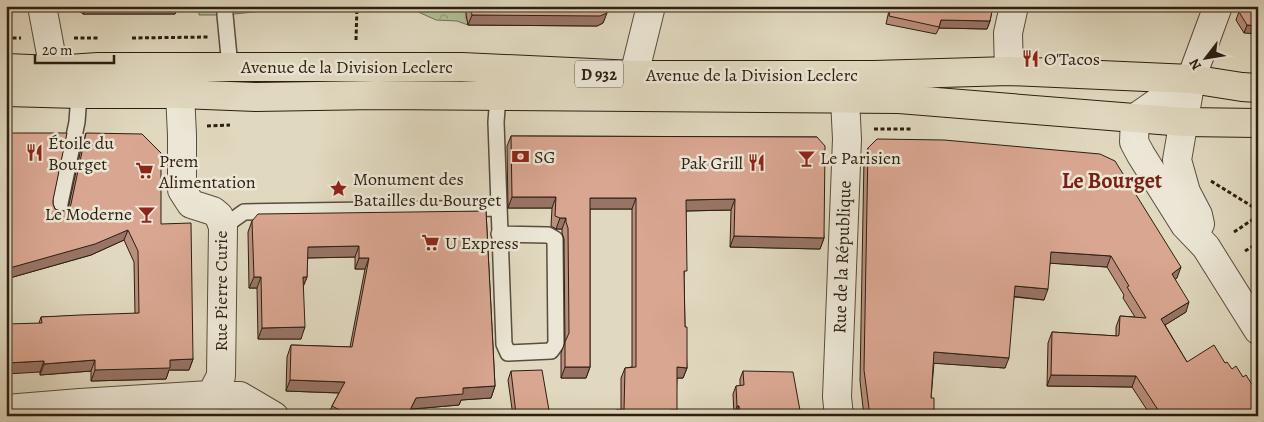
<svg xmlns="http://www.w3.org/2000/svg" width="1264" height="422" font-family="Alegreya,serif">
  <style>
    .forest { fill: url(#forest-crowns); stroke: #6e6f52 }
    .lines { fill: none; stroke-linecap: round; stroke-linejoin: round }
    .service-casing { stroke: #594d3c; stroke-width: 18 }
    .minor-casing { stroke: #594d3c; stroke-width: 30 }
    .tertiary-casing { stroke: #594d3c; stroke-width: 30 }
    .primary-casing { stroke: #2c1f10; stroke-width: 30 }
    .path { stroke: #2c1f10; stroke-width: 3; stroke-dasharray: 4 2.5; stroke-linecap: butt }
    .service { stroke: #ebe6d5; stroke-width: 15 }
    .minor { stroke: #ebe6d5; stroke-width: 28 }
    .tertiary { stroke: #ebe6d5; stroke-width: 28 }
    .primary { stroke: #e0d8bf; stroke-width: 28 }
    .wall { fill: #bb8f7d; stroke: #2c1f10 }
    .shaded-wall { fill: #987466; stroke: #2c1f10 }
    .building { fill: #d9a691; stroke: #2c1f10 }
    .labels { text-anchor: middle; stroke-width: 5; stroke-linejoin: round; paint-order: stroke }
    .shield { fill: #ebe6d5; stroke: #655b4b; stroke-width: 1 }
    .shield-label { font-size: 16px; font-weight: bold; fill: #2c1f10 }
    .poi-label { font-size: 18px; fill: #2c1f10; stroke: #ebe6d5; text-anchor: start }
    .street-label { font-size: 18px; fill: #2c1f10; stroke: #ebe6d5 }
    .district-label { font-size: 22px; font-weight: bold; fill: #7a1f14; stroke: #ebe6d5 }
  </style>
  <defs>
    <pattern id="forest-crowns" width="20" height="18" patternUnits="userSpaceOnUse" patternTransform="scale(1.25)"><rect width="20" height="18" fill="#afbf94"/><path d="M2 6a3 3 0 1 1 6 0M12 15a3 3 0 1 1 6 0" fill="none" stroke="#8f9b77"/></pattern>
  </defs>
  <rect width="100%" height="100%" fill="#e0d8bf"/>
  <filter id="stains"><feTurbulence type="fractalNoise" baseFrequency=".004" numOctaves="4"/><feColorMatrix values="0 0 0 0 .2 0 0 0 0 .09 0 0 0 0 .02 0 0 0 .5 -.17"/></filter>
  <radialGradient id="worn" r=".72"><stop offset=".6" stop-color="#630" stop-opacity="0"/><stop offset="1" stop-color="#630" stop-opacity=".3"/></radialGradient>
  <path class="forest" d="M 199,6 L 310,6 L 225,15 L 199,15 Z
    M 405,6 L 468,6 L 466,14 L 468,25 L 457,21 L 436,20 Z"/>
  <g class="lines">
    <defs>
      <path id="service" d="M 225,6 L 225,15 L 230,67
        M 498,96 L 496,122 L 504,344 L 508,353 L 551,351 L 556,344 L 555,239 L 548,235 L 499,234
        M 58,213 L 77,122 L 79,94
        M 223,227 L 244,212 L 499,208"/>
      <path id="minor" d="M 42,6 L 54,70
        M 1009,71 L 1008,33 L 1014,6
        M 634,75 L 651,6
        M 180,94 L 182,135 L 182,190 L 191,204 L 213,211 L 219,216 L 223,227 L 221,376 L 200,416
        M 6,409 L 80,403 L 210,395 L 240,396 L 274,416
        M 839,416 L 837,397 L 847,139 L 845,99"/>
      <path id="tertiary" d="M 1191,79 L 1135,118 L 1134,142 L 1141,155 L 1185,225 L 1206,247 L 1258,330
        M 1200,224 L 1198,215 L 1186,192 L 1177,160 L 1191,79 L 1218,6"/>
      <path id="primary" d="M 6,68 L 54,70 L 98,67 L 462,67 L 634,75 L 874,75 L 1009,71 L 1191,79 L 1242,87 L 1258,88
        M 6,92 L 79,94 L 180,94 L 256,97 L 376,95 L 899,99 L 1184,122 L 1258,123"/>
    </defs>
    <use href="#service" class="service-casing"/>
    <use href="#minor" class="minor-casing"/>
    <use href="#tertiary" class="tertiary-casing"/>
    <use href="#primary" class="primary-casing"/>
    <path class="path" d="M 431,10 L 432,6
      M 6,38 L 21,38
      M 74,38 L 98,38
      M 132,38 L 208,37
      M 356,40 L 357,6
      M 207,126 L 230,125
      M 874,129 L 913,129
      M 1211,181 L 1258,210
      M 1234,232 L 1258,216
      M 1245,251 L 1258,243
      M 1256,269 L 1258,267"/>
    <use href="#service" class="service"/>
    <use href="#minor" class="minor"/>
    <use href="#tertiary" class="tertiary"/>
    <use href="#primary" class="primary"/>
  </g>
  <path class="wall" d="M 73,6 L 178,6 L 175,14 L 83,14 Z
    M 468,6 L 609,6 L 603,23 L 597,26 L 468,25 L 466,14 Z
    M 890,6 L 993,6 L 990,21 L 987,29 L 939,28 L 936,34 L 886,24 Z
    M 1241,6 L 1258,6 L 1244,33 L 1236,20 Z
    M 6,133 L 53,200 L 53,204 L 55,209 L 61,211 L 64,211 L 68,209 L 82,144 L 86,133 L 161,224 L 193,359 L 189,370 L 169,370 L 166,379 L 91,381 L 91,371 L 40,375 L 39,323 L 41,317 L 135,314 L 134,262 L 124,240 L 91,255 L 6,279 Z
    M 511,136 L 817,137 L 824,238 L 820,249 L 730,247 L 731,210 L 686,211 L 684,278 L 685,327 L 687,368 L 683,378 L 677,378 L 675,416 L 614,416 L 616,410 L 621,410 L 621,378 L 625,368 L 632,367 L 632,209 L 590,209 L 590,367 L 586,378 L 561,378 L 561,353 L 565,342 L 564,239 L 562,233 L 562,229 L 556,229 L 551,226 L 552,208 L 508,208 L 507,146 Z
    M 868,148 L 1177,278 L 1175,279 L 1186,312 L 1165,325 L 1187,362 L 1258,416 L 1151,416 L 1132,387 L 1047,386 L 1048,343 L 1052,332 L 1116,336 L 1116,327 L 1120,316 L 1135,317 L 1123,298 L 1124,295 L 1107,267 L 1050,263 L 1044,300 L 1014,297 L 1005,368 L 934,363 L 931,398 L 934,416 L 864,416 L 860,381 L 864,158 Z
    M 486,211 L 495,386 L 491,398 L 461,400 L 459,405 L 412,409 L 409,416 L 328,416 L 332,406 L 339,393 L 286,391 L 287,357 L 291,345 L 350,347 L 365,269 L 355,269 L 355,257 L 307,258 L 307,277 L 303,287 L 301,339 L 258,339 L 257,288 L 249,288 L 248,232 L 252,221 Z
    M 511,371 L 550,416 L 513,416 L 508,380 Z
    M 743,371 L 801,416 L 736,416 L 736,414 L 734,415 L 733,394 L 736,386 L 740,386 L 740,379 Z"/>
  <path class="shaded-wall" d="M 86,6 L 178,6 L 175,14 L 83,14 Z
    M 607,13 L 603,23 L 597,26 L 468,25 L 472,15 Z
    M 941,20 L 990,21 L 987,29 L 939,28 Z
    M 1247,25 L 1258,26 L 1258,34 L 1244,33 Z
    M 512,197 L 556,197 L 552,208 L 508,208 Z
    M 590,198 L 636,198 L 632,209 L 586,209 Z
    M 735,199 L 731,210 L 682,211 L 686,200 Z
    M 560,218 L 566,218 L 562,229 L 556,229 Z
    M 128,230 L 124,240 L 91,255 L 6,279 L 6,269 Z
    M 734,236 L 824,238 L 820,249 L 730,247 Z
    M 359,246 L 355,257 L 304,258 L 308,247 Z
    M 1051,252 L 1111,256 L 1107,267 L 1047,263 Z
    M 359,258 L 369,258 L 365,269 L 355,269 Z
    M 1181,267 L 1177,278 L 1168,284 L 1172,274 Z
    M 254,277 L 261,277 L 257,288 L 249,288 Z
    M 303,277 L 307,277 L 302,289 Z
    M 1015,286 L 1048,289 L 1044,300 L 1011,296 Z
    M 1189,302 L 1186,312 L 1157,330 L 1161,319 Z
    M 305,327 L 301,339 L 258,339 L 262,328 Z
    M 934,352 L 1009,358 L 1005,368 L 930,363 Z
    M 193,359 L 189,370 L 169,370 L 166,379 L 91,381 L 95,370 L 170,360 Z
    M 95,360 L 91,371 L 40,375 L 44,364 Z
    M 44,361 L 40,372 L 6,374 L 6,363 Z
    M 565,367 L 590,367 L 586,378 L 561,378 Z
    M 677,367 L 687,368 L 683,378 L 673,378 Z
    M 1051,375 L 1136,376 L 1132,387 L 1047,386 Z
    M 290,380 L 345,382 L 341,393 L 286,391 Z
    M 495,386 L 491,398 L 461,400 L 459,405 L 412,409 L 409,416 L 407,416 L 416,398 L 463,388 Z
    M 737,406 L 739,406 L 736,414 L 734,415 Z
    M 670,410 L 677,410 L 675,416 L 668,416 Z"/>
  <path class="building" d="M 470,6 L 609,6 L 607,13 L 600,16 L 472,15 Z
    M 891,6 L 993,6 L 990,21 L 941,20 L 939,27 L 889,16 Z
    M 1241,6 L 1258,6 L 1258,26 L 1247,25 L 1239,12 Z
    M 6,133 L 67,133 L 53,200 L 53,204 L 55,209 L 61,211 L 64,211 L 69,209 L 71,204 L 86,133 L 142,134 L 161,153 L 161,224 L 191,223 L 193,359 L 170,360 L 170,368 L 95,370 L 95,360 L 44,364 L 44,361 L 6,363 L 6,324 L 42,323 L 41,317 L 80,315 L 139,313 L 138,251 L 128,230 L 95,244 L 6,269 Z
    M 511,136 L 817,137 L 825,146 L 824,238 L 734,236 L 735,199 L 686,200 L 687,271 L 684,271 L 685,327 L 687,327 L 687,368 L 677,367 L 677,410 L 670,410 L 670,416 L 617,416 L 616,410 L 624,410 L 625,368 L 636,367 L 636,198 L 590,198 L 590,367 L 565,367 L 565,342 L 569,333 L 568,228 L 566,222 L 566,218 L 560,218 L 555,216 L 556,197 L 512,197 Z
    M 877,139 L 944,140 L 1100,154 L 1115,161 L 1181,267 L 1172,274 L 1189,302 L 1161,319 L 1187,362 L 1214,345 L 1225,363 L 1227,362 L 1232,369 L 1236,366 L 1243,377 L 1246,375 L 1258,394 L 1258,416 L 1162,416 L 1136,376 L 1051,375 L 1052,332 L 1118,336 L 1119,335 L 1120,316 L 1146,318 L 1127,287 L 1129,286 L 1111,256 L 1051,252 L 1048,289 L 1015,286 L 1009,358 L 934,352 L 931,398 L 934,398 L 934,416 L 870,416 L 864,370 L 868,148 Z
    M 486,211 L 495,386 L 463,388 L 463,394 L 416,398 L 407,416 L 351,416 L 332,406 L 345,382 L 290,380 L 291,345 L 352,347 L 369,258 L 359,258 L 359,246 L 308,247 L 307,277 L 303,277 L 305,327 L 262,328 L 261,277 L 254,277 L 252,221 L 258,214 Z
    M 542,370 L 550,416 L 518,416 L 518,414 L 516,414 L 511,371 Z
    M 743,371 L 793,372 L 801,416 L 740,416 L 739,406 L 737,406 L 736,386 L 744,385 Z"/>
  <defs>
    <symbol id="restaurant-bare" viewBox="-9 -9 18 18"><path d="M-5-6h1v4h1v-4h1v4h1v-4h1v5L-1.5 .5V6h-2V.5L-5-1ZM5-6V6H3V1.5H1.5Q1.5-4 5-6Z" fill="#8f2418" stroke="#ebe6d5" stroke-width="2.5" paint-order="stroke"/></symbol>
    <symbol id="bank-bare" viewBox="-9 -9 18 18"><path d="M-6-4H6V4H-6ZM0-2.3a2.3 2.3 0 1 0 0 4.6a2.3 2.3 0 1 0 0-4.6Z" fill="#8f2418" stroke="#ebe6d5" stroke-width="2.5" paint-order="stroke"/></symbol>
    <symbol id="bar-bare" viewBox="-9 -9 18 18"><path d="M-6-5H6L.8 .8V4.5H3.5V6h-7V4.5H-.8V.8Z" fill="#8f2418" stroke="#ebe6d5" stroke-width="2.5" paint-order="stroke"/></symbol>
    <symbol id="supermarket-bare" viewBox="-9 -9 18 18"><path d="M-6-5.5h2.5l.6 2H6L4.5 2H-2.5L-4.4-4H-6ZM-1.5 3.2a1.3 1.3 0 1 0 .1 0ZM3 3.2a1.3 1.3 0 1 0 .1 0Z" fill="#8f2418" stroke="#ebe6d5" stroke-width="2.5" paint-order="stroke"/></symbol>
    <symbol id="sight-bare" viewBox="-9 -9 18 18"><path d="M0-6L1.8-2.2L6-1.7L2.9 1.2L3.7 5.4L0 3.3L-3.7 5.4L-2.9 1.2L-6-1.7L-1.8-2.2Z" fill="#8f2418" stroke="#ebe6d5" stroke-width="2.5" paint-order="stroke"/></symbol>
  </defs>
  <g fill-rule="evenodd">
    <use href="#restaurant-bare" x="1018" y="46" width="25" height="25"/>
    <use href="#restaurant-bare" x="22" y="140" width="25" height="25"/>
    <use href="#bank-bare" x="508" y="144" width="25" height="25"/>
    <use href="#bar-bare" x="794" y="146" width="25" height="25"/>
    <use href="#restaurant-bare" x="744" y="150" width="25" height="25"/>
    <use href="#supermarket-bare" x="132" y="158" width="25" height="25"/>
    <use href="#sight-bare" x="326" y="176" width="25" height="25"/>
    <use href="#bar-bare" x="134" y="202" width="25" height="25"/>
    <use href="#supermarket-bare" x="418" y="230" width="25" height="25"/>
  </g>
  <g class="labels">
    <rect class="shield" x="575" y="60.5" width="48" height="27" rx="4"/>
    <g class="shield-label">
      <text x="599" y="80">D 932</text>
    </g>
    <g class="poi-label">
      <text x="1044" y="65">O'Tacos</text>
      <text x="48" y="149">Étoile du<tspan x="48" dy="21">Bourget</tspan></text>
      <text x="534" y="163">SG</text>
      <text x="820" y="164">Le Parisien</text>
      <text x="159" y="167">Prem<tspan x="159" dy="21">Alimentation</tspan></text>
      <text x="743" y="169" text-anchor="end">Pak Grill</text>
      <text x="353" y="185">Monument des<tspan x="353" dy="21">Batailles du Bourget</tspan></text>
      <text x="132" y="220" text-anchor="end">Le Moderne</text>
      <text x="445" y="249">U Express</text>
    </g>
    <g class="street-label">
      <text x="347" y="73">Avenue de la Division Leclerc</text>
      <text x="752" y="81">Avenue de la Division Leclerc</text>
      <text transform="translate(842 257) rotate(-88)" y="6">Rue de la République</text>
      <text transform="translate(221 291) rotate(-90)" y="6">Rue Pierre Curie</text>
    </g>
    <g class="district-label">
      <text x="1112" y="188">Le Bourget</text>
    </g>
  </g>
  <rect width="1264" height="422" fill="none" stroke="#e0d8bf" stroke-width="25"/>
  <rect x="8" y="8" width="1249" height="407" fill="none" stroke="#2c1f10" stroke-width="2.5"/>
  <rect x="12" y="12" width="1239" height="397" fill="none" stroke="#2c1f10"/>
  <g transform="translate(1206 58) rotate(239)" stroke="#ebe6d5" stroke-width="4" paint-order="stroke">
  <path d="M0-4L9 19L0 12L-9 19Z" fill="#2c1f10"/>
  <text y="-8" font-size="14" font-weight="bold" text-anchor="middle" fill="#2c1f10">N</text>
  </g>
  <path d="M35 55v8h79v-8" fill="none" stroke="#2c1f10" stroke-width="2.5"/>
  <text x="42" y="55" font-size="15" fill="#2c1f10" stroke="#ebe6d5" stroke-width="4" paint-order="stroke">20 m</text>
  <rect width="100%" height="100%" filter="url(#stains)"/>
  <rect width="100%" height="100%" fill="url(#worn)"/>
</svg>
